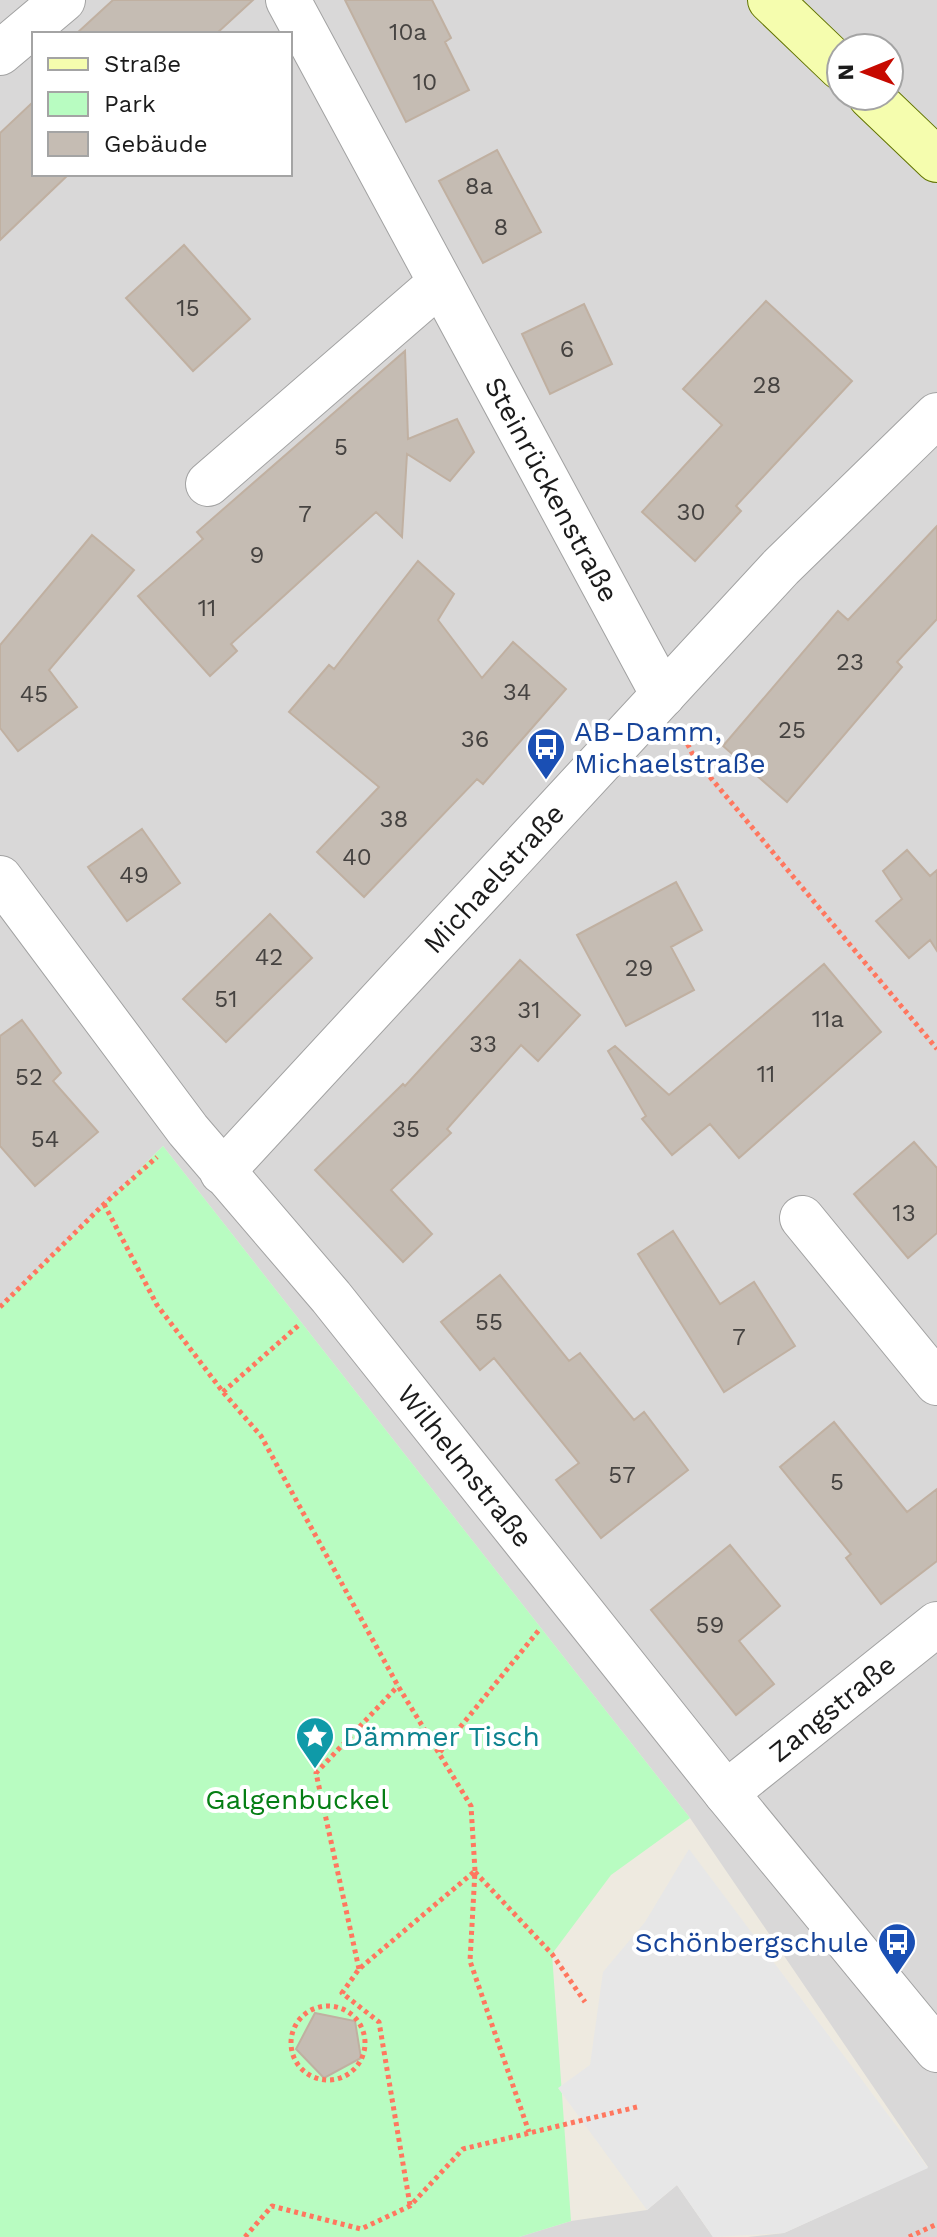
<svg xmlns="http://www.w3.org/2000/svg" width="937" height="2237" font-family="'Work Sans',sans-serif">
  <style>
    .residential { fill: #d9d8d8; fill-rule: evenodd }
    .park { fill: #b8fcc1 }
    .parking { fill: #e7e7e7 }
    .building { fill: #c5bcb3; stroke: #c0b0a1; stroke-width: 2 }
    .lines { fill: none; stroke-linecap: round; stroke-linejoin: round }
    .minor-casing { stroke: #a2a2a2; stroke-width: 46 }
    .secondary-casing { stroke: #627400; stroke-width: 46 }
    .path { stroke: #ff775f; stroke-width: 5; stroke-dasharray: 4 4; stroke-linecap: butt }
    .minor { stroke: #fff; stroke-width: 44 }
    .secondary { stroke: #f5fdae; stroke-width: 44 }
    .labels { text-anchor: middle; stroke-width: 8; stroke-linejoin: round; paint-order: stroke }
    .number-label { font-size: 24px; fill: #464341 }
    .street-label { font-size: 28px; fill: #1b1b1b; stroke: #fff }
    .transit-label { font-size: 28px; fill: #164399; stroke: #fff; text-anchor: start }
    .culture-label { font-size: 28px; fill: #0d838f; stroke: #fff; text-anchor: start }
    .park-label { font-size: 28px; fill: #057e14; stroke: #fff }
  </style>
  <rect width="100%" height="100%" fill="#eeeae0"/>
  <path class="residential" d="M 0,0 L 937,0 L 937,2237 L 748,2237 L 784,2233 L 928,2167 L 690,1818 L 163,1146 L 0,1307 ZM 34,34 L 290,34 L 290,174 L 34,174 ZM 841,48 L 889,48 L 889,96 L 841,96 Z
    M 677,2185 L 713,2237 L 519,2237 L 571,2221 L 647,2210 Z"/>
  <path class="park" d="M 163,1146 L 690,1818 L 611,1875 L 552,1954 L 571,2221 L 519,2237 L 0,2237 L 0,1307 Z"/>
  <path class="parking" d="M 689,1849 L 928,2168 L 784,2233 L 713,2237 L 677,2185 L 647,2210 L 558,2088 L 590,2065 L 603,1972 L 645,1922 Z"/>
  <path class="building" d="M 113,0 L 253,0 L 216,34 L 76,34 Z
    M 345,0 L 432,0 L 451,38 L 445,42 L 469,90 L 406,122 Z
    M 34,101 L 34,174 L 69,174 L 0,240 L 0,133 Z
    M 497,150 L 541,232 L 483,263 L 439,181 Z
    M 184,245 L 250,319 L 193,371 L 126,298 Z
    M 766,301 L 852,381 L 736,506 L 741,511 L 695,561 L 642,512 L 722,425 L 683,389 Z
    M 584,304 L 612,364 L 550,394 L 522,334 Z
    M 405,351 L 408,439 L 457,419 L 474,452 L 450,481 L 407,454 L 402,537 L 376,512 L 231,644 L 237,651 L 210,676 L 138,596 L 203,539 L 197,532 Z
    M 937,526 L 937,619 L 897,662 L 902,667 L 787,802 L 723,746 L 838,611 L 848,620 Z
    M 92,535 L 134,570 L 49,670 L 77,707 L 18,751 L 0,728 L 0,645 Z
    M 418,561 L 454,594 L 438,620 L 482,678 L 513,642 L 566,689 L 483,784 L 477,779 L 364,897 L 317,852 L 379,787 L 289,712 L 329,665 L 334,669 Z
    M 142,829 L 180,883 L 127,921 L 88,867 Z
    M 907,850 L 930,876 L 937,870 L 937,951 L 930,940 L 909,958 L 876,921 L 902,899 L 883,871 Z
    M 676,882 L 702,930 L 671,947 L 694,990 L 626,1026 L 577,935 Z
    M 270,914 L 312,958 L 226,1042 L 183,999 Z
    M 520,960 L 580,1015 L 538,1061 L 521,1045 L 447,1129 L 451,1133 L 391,1190 L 432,1234 L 403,1262 L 315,1170 L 403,1084 L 405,1086 Z
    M 824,964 L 881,1032 L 739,1158 L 710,1124 L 672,1155 L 642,1119 L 646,1116 L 608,1051 L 615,1046 L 669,1095 Z
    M 22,1020 L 61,1073 L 53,1081 L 98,1132 L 35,1186 L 0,1146 L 0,1036 Z
    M 914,1142 L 937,1168 L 937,1233 L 908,1258 L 854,1194 Z
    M 673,1231 L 720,1304 L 754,1282 L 795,1346 L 724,1392 L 638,1254 Z
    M 500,1275 L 569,1361 L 580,1353 L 634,1420 L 644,1412 L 688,1470 L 601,1538 L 556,1480 L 579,1463 L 494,1358 L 480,1370 L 441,1322 Z
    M 834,1422 L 907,1512 L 937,1489 L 937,1561 L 881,1604 L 846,1558 L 851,1554 L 780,1467 Z
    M 730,1545 L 780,1606 L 739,1641 L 774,1684 L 736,1715 L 651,1610 Z
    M 315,2013 L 355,2021 L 361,2058 L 324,2078 L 296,2049 Z"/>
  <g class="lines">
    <defs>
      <g id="minor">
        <path id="s1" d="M 288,0 L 663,695"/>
        <path d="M 0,53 L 63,0"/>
        <path d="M 208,484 L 440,283"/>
        <path id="s2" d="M 0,878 L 188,1130 L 331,1297 L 726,1793 L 937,2050"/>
        <path id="s3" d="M 222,1172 L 781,567 L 937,415"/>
        <path d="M 802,1218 L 937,1383"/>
        <path id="s4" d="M 726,1793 L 937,1624"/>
      </g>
      <path id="secondary" d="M 770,0 L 841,68
        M 870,96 L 937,160"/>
    </defs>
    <use href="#minor" class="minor-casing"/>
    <use href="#secondary" class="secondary-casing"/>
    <path class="path" d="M 684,737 L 695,759 L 937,1049
      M 104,1204 L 157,1305 L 223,1392 L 261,1436 L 398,1686 L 471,1806 L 475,1871 L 470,1961 L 529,2132
      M 0,1307 L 104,1204 L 157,1157
      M 223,1392 L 300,1324
      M 440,1752 L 539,1630
      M 475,1872 L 552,1954 L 585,2002
      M 359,1969 L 316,1773 L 398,1686
      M291 2043a37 37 0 1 1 74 0a37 37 0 1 1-74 0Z
      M 410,2205 L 379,2022 L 342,1993 L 359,1969 L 475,1871
      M 245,2237 L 272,2206 L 361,2229 L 410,2206 L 463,2149 L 637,2107
      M 909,2237 L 937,2224"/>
    <use href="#minor" class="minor"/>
    <use href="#secondary" class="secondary"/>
  </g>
  <defs>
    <symbol id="bus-pin" viewBox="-11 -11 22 30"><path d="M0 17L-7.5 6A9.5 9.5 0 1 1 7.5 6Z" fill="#1a4fb4" stroke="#fff"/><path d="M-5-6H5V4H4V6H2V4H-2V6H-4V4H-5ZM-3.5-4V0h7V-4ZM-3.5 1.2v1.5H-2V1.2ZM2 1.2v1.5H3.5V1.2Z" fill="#fff"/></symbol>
    <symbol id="sight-pin" viewBox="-11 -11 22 30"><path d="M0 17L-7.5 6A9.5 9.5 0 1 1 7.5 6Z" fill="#0f9aa8" stroke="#fff"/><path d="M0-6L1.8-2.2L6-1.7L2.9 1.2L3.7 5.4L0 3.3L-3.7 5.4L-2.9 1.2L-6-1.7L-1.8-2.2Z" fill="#fff"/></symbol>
  </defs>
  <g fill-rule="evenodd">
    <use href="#bus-pin" x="524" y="725" width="44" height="60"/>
    <use href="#sight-pin" x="293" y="1714" width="44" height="60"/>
    <use href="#bus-pin" x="875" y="1920" width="44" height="60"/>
  </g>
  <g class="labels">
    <g class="number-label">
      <text x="408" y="40">10a</text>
      <text x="425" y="90">10</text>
      <text x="479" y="194">8a</text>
      <text x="501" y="235">8</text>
      <text x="188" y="316">15</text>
      <text x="567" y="357">6</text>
      <text x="767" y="393">28</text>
      <text x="341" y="455">5</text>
      <text x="691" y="520">30</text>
      <text x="305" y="522">7</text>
      <text x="257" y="563">9</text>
      <text x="207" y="616">11</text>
      <text x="850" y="670">23</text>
      <text x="517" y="700">34</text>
      <text x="34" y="702">45</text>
      <text x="792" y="738">25</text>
      <text x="475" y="747">36</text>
      <text x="394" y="827">38</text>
      <text x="357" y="865">40</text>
      <text x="134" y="883">49</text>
      <text x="269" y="965">42</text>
      <text x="639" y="976">29</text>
      <text x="226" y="1007">51</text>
      <text x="529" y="1018">31</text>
      <text x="828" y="1027">11a</text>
      <text x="483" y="1052">33</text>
      <text x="766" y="1082">11</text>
      <text x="29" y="1085">52</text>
      <text x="406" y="1137">35</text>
      <text x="45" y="1147">54</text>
      <text x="904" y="1221">13</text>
      <text x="489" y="1330">55</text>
      <text x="739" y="1345">7</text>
      <text x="622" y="1483">57</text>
      <text x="837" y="1490">5</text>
      <text x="710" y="1633">59</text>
    </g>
    <g class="street-label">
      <text dy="10" stroke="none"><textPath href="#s1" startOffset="556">Steinrückenstraße</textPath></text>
      <text dy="10" stroke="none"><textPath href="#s3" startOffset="400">Michaelstraße</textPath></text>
      <text dy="10" stroke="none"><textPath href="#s2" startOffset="750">Wilhelmstraße</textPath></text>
      <text dy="10" stroke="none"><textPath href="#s4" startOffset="136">Zangstraße</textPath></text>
    </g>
    <g class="transit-label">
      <text x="574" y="741">AB-Damm,<tspan x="574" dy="32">Michaelstraße</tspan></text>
      <text x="869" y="1952" text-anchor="end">Schönbergschule</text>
    </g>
    <g class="culture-label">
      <text x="343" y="1746">Dämmer Tisch</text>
    </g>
    <g class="park-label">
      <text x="297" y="1809">Galgenbuckel</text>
    </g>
  </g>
  <rect x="32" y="32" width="260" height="144" fill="#ffffff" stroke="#a4a4a4" stroke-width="2"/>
  <rect x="48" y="58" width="40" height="12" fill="#f5fdae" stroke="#a4a4a4" stroke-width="2"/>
  <text x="104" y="72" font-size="24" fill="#1b1b1b">Straße</text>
  <rect x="48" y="92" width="40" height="24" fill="#b8fcc1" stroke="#a4a4a4" stroke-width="2"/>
  <text x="104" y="112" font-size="24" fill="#1b1b1b">Park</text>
  <rect x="48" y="132" width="40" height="24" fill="#c5bcb3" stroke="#a4a4a4" stroke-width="2"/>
  <text x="104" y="152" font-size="24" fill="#1b1b1b">Gebäude</text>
  <g transform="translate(865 72) rotate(269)"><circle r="38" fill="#ffffff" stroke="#a4a4a4" stroke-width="2"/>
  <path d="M0-6L14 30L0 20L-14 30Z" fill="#c60900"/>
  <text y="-12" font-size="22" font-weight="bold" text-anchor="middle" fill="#1b1b1b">N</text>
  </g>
</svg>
